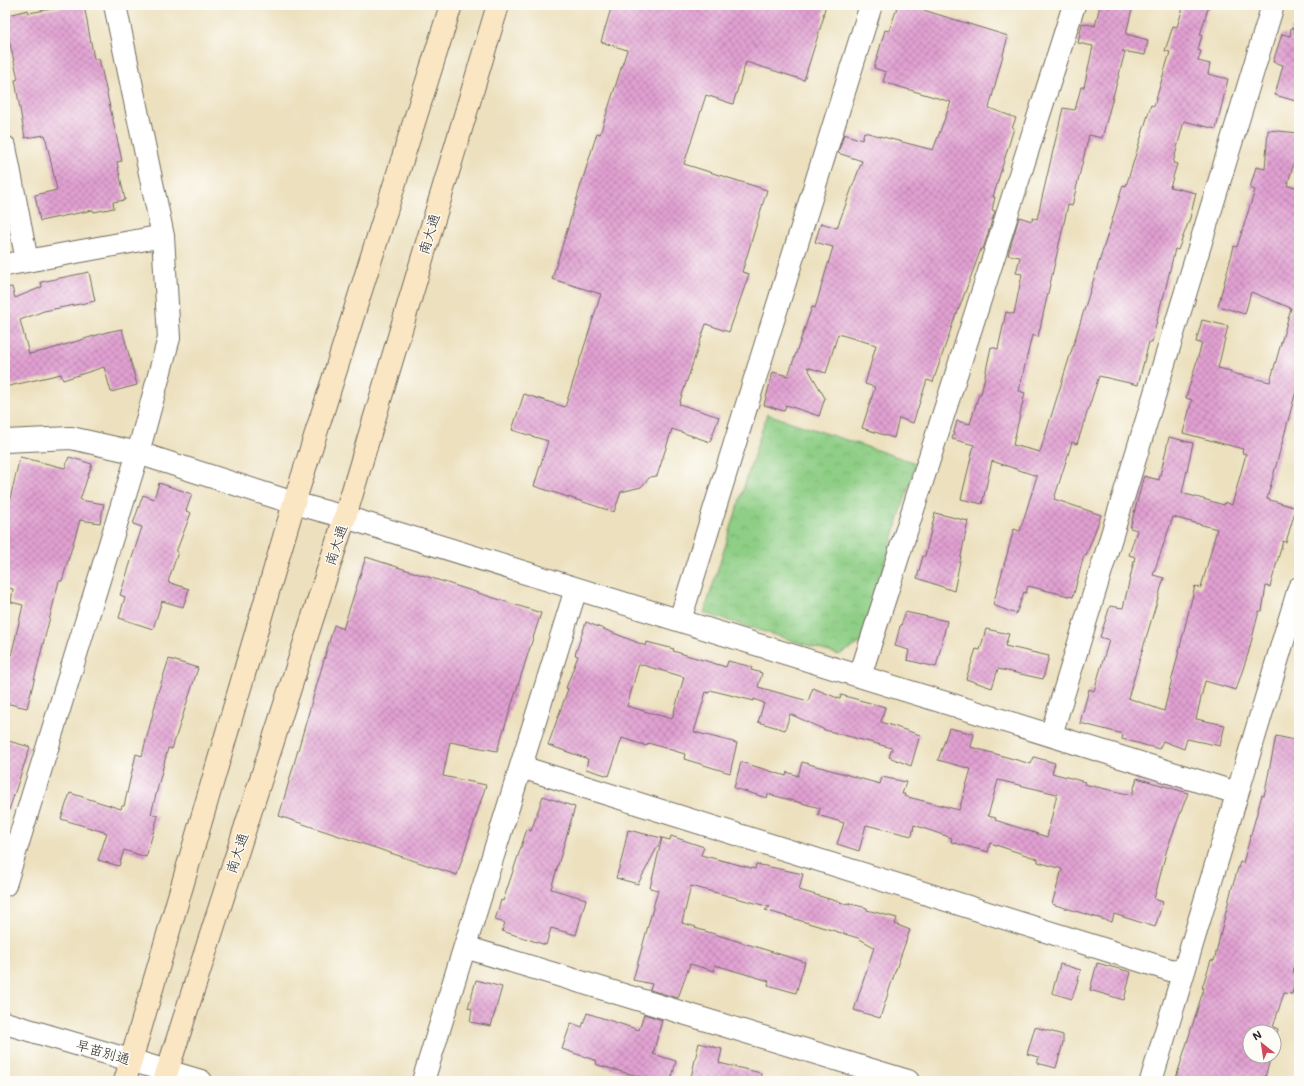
<svg xmlns="http://www.w3.org/2000/svg" width="1304" height="1086" font-family="Mali,'Klee One',sans-serif">
  <style>
    .park { fill: url(#park-crowns); stroke: #5c7c58 }
    .building { fill: url(#building-cross-hatch); fill-rule: evenodd }
    .lines { fill: none; stroke-linecap: round; stroke-linejoin: round }
    .minor-casing { stroke: #6f6a5e; stroke-width: 24 }
    .tertiary-casing { stroke: #6f6a5e; stroke-width: 24 }
    .secondary-casing { stroke: #6f6a5e; stroke-width: 24 }
    .minor { stroke: #fff; stroke-width: 22 }
    .tertiary { stroke: #fff; stroke-width: 22 }
    .secondary { stroke: #fbe6c4; stroke-width: 22 }
    .labels { text-anchor: middle; stroke-width: 3; stroke-linejoin: round; paint-order: stroke }
    .street-label { font-size: 14px; fill: #2b2b2b; stroke: #fdfcf7 }
  </style>
  <defs>
    <pattern id="park-crowns" width="20" height="18" patternUnits="userSpaceOnUse"><rect width="20" height="18" fill="#8ece85"/><path d="M2 6a3 3 0 1 1 6 0M12 15a3 3 0 1 1 6 0" fill="none" stroke="#7bb173"/></pattern>
    <pattern id="building-cross-hatch" width="8" height="8" patternUnits="userSpaceOnUse"><rect width="8" height="8" fill="#e1a0d2"/><path d="M0 0l8 8M0 8l8-8" fill="none" stroke="#b783ab"/></pattern>
  </defs>
  <rect width="100%" height="100%" fill="#fdfcf7"/>
  <filter id="ink" filterUnits="userSpaceOnUse"><feTurbulence type="fractalNoise" baseFrequency=".025" numOctaves="2"/><feDisplacementMap in="SourceGraphic" scale="8" xChannelSelector="R" yChannelSelector="G"/><feConvolveMatrix kernelMatrix="1 2 1 2 8 2 1 2 1" color-interpolation-filters="sRGB"/></filter>
  <filter id="wash" filterUnits="userSpaceOnUse"><feTurbulence type="fractalNoise" baseFrequency=".012" numOctaves="4" result="noise"/><feDisplacementMap in="SourceGraphic" scale="16" xChannelSelector="R" yChannelSelector="G"/><feGaussianBlur stdDeviation="0.9" result="paint"/><feColorMatrix in="noise" values="0 0 0 0 0 0 0 0 0 0 0 0 0 0 0 0 0 1.4 0 .05"/><feComposite in="paint" operator="in"/></filter>
  <g filter="url(#wash)">
    <rect width="100%" height="100%" fill="#ece0be"/>
    <path class="park" d="M 767,414 L 916,463 L 860,643 L 839,655 L 704,613 Z"/>
    <g id="blocks">
      <path class="building" d="M 75,5 L 84,5 L 94,59 L 99,58 L 122,161 L 117,162 L 125,200 L 113,202 L 114,208 L 94,212 L 93,210 L 40,221 L 35,195 L 57,190 L 45,135 L 25,138 L 15,80 L 18,79 L 5,22 L 5,16 L 28,10 L 29,13 Z
        M 612,5 L 826,5 L 823,15 L 824,16 L 804,80 L 746,62 L 733,104 L 706,95 L 684,164 L 767,190 L 742,272 L 749,274 L 729,332 L 706,324 L 679,404 L 719,417 L 710,442 L 672,429 L 657,476 L 650,477 L 641,487 L 621,492 L 614,512 L 534,486 L 548,441 L 512,430 L 524,394 L 565,407 L 601,294 L 552,279 L 597,133 L 600,134 L 627,50 L 601,42 Z
        M 898,5 L 907,5 L 1008,36 L 989,108 L 1016,118 L 1012,128 L 1014,128 L 993,197 L 995,197 L 992,210 L 995,211 L 983,249 L 981,249 L 957,314 L 956,314 L 933,382 L 927,380 L 913,423 L 899,418 L 894,438 L 862,428 L 875,387 L 865,384 L 876,345 L 838,334 L 826,373 L 807,367 L 825,398 L 819,416 L 786,405 L 784,411 L 764,405 L 773,372 L 788,376 L 812,307 L 815,308 L 833,247 L 815,242 L 821,223 L 837,228 L 862,161 L 838,153 L 844,134 L 862,140 L 864,132 L 933,150 L 951,102 L 883,82 L 886,72 L 874,68 L 885,30 L 889,31 Z
        M 1100,5 L 1113,5 L 1132,9 L 1126,34 L 1148,40 L 1145,55 L 1122,51 L 1125,52 L 1102,138 L 1089,135 L 1072,206 L 1068,205 L 1038,337 L 1032,335 L 1019,391 L 1025,393 L 1013,445 L 1040,452 L 1123,185 L 1126,186 L 1151,105 L 1154,106 L 1170,52 L 1165,51 L 1173,26 L 1177,27 L 1184,5 L 1209,5 L 1200,35 L 1202,35 L 1198,50 L 1201,51 L 1198,61 L 1210,64 L 1208,74 L 1228,79 L 1216,129 L 1184,121 L 1173,163 L 1177,164 L 1170,187 L 1196,193 L 1190,218 L 1178,250 L 1175,249 L 1163,299 L 1162,299 L 1152,342 L 1149,342 L 1138,385 L 1099,376 L 1077,444 L 1072,442 L 1054,499 L 1101,515 L 1086,556 L 1084,555 L 1073,597 L 1028,586 L 1026,593 L 1024,592 L 1016,614 L 993,605 L 1014,529 L 1020,531 L 1037,476 L 992,461 L 982,504 L 961,499 L 974,445 L 952,439 L 957,421 L 970,424 L 979,394 L 981,394 L 991,347 L 998,349 L 1006,312 L 1014,314 L 1022,274 L 1016,273 L 1020,257 L 1008,255 L 1019,217 L 1032,221 L 1033,218 L 1037,219 L 1063,108 L 1075,110 L 1081,87 L 1084,87 L 1093,46 L 1078,43 L 1082,23 L 1095,26 Z
        M 1291,28 L 1299,29 L 1299,102 L 1275,95 L 1283,65 L 1273,62 L 1282,34 L 1290,36 Z
        M 1268,130 L 1299,133 L 1299,146 L 1287,186 L 1299,187 L 1299,380 L 1267,499 L 1296,508 L 1286,542 L 1283,541 L 1270,587 L 1266,586 L 1262,611 L 1259,611 L 1248,654 L 1236,690 L 1205,681 L 1196,719 L 1225,725 L 1220,746 L 1187,739 L 1184,749 L 1163,741 L 1159,749 L 1122,739 L 1123,734 L 1080,723 L 1089,689 L 1094,691 L 1109,640 L 1100,637 L 1110,606 L 1123,608 L 1135,557 L 1129,555 L 1137,530 L 1130,528 L 1144,476 L 1159,480 L 1169,437 L 1193,443 L 1182,493 L 1224,505 L 1225,502 L 1232,505 L 1246,454 L 1242,453 L 1243,449 L 1183,433 L 1192,400 L 1186,398 L 1202,343 L 1196,342 L 1202,320 L 1228,326 L 1218,368 L 1231,371 L 1231,373 L 1270,382 L 1291,308 L 1251,292 L 1245,314 L 1218,306 L 1234,246 L 1237,247 L 1255,190 L 1250,188 L 1256,167 L 1265,169 ZM 1173,517 L 1217,529 L 1201,588 L 1195,586 L 1164,711 L 1128,698 L 1164,578 L 1153,575 Z
        M 89,272 L 95,301 L 44,311 L 20,320 L 29,354 L 48,350 L 107,332 L 122,329 L 137,385 L 111,392 L 104,367 L 63,380 L 61,374 L 5,387 L 5,288 L 12,287 L 15,298 L 42,287 L 41,282 Z
        M 20,457 L 65,468 L 69,457 L 92,464 L 80,500 L 104,504 L 100,523 L 80,520 L 62,581 L 59,581 L 27,708 L 5,703 L 5,664 L 9,665 L 23,605 L 11,602 L 13,589 L 5,587 L 5,506 L 8,507 Z
        M 159,483 L 192,494 L 186,511 L 191,513 L 176,552 L 178,552 L 168,582 L 189,589 L 183,607 L 162,601 L 153,629 L 119,618 L 125,597 L 120,595 L 142,527 L 133,524 L 143,495 L 154,499 Z
        M 935,513 L 968,521 L 954,591 L 917,578 L 923,556 L 925,556 Z
        M 366,557 L 541,613 L 497,751 L 450,742 L 443,776 L 486,785 L 457,875 L 279,816 L 334,625 L 343,629 Z
        M 905,612 L 947,621 L 936,667 L 907,660 L 909,650 L 895,646 L 900,626 L 901,626 Z
        M 586,622 L 646,646 L 647,642 L 674,649 L 673,651 L 726,667 L 728,661 L 752,667 L 751,670 L 762,673 L 758,687 L 808,701 L 813,688 L 840,699 L 841,695 L 885,707 L 881,722 L 920,735 L 911,766 L 889,757 L 892,748 L 825,730 L 790,714 L 785,730 L 758,722 L 764,703 L 754,699 L 754,701 L 710,690 L 709,693 L 706,692 L 694,732 L 737,743 L 730,773 L 684,759 L 685,754 L 648,743 L 647,746 L 622,738 L 609,776 L 586,769 L 588,759 L 548,745 L 568,689 L 566,688 L 578,656 L 575,655 ZM 639,664 L 684,677 L 672,719 L 627,706 Z
        M 986,629 L 1009,634 L 1005,646 L 1049,656 L 1043,679 L 998,669 L 992,688 L 966,679 L 976,649 L 980,650 Z
        M 169,659 L 198,668 L 172,749 L 168,748 L 151,814 L 158,816 L 146,857 L 124,850 L 119,866 L 98,860 L 107,833 L 61,819 L 70,793 L 121,809 L 122,806 L 124,806 L 136,754 L 142,756 L 157,698 L 156,698 Z
        M 949,728 L 974,734 L 971,747 L 1031,764 L 1034,757 L 1055,763 L 1052,773 L 1085,782 L 1084,784 L 1132,795 L 1137,778 L 1188,793 L 1167,849 L 1154,899 L 1163,902 L 1155,927 L 1114,914 L 1112,922 L 1052,904 L 1062,869 L 1038,862 L 1038,859 L 990,843 L 988,852 L 951,842 L 952,838 L 914,825 L 912,836 L 866,825 L 859,851 L 837,844 L 844,823 L 818,815 L 820,808 L 768,794 L 767,798 L 734,788 L 741,762 L 786,776 L 787,772 L 798,776 L 802,762 L 880,784 L 882,777 L 906,782 L 902,794 L 905,794 L 904,796 L 959,810 L 971,769 L 938,760 ZM 998,780 L 1057,794 L 1047,837 L 995,820 L 996,818 L 988,816 Z
        M 1276,736 L 1299,741 L 1299,950 L 1293,972 L 1297,974 L 1292,994 L 1284,993 L 1273,1027 L 1278,1029 L 1274,1044 L 1274,1032 L 1250,1032 L 1250,1056 L 1271,1056 L 1264,1081 L 1175,1081 L 1204,988 L 1202,988 L 1211,960 L 1214,961 L 1231,891 L 1240,862 L 1243,863 L 1262,795 L 1264,796 Z
        M 5,740 L 30,747 L 9,810 L 5,810 Z
        M 543,796 L 575,807 L 551,889 L 586,899 L 576,935 L 551,928 L 546,945 L 502,931 L 505,923 L 495,920 L 501,900 L 503,901 L 527,829 L 531,831 Z
        M 628,830 L 662,838 L 638,884 L 616,878 L 622,858 Z
        M 671,836 L 704,847 L 701,855 L 755,869 L 756,864 L 803,874 L 799,890 L 846,904 L 847,903 L 867,908 L 867,910 L 897,918 L 895,924 L 910,930 L 895,972 L 880,1018 L 854,1010 L 874,947 L 858,938 L 765,910 L 770,907 L 691,886 L 682,923 L 696,927 L 695,928 L 805,962 L 796,993 L 768,985 L 769,981 L 715,965 L 714,971 L 690,964 L 678,998 L 650,990 L 652,984 L 633,980 L 658,890 L 650,888 L 662,838 L 670,840 Z
        M 1097,963 L 1131,972 L 1124,1000 L 1090,990 Z
        M 1060,964 L 1081,970 L 1072,999 L 1052,993 Z
        M 476,980 L 502,987 L 491,1026 L 470,1022 L 472,1009 L 468,1008 Z
        M 587,1013 L 639,1030 L 644,1014 L 662,1020 L 653,1054 L 676,1061 L 671,1081 L 640,1081 L 641,1077 L 601,1066 L 596,1064 L 597,1061 L 562,1049 L 571,1023 L 582,1027 Z
        M 1035,1027 L 1063,1035 L 1063,1043 L 1056,1068 L 1037,1063 L 1039,1057 L 1027,1054 Z
        M 699,1043 L 722,1049 L 719,1063 L 761,1073 L 760,1081 L 709,1081 L 691,1077 Z"/>
    </g>
  </g>
  <g filter="url(#ink)">
    <use href="#blocks" fill-opacity="0" stroke="#6f6a5e" stroke-width="1"/>
    <g class="lines">
      <defs>
        <path id="minor" d="M 5,147 L 27,261
          M 5,265 L 163,236
          M 5,441 L 71,438 L 138,453 L 294,503 L 345,517 L 1237,793
          M 680,620 L 871,5
          M 860,676 L 1074,5
          M 1051,735 L 1273,5
          M 521,767 L 1183,974
          M 5,885 L 138,453 L 169,338 L 163,236 L 115,5
          M 465,947 L 908,1081
          M 423,1081 L 576,589
          M 1151,1081 L 1299,588"/>
        <path id="tertiary" d="M 5,1023 L 201,1081"/>
        <path id="secondary" d="M 125,1081 L 294,503 L 451,5
          M 164,1081 L 345,517 L 498,5"/>
      </defs>
      <use href="#minor" class="minor-casing"/>
      <use href="#tertiary" class="tertiary-casing"/>
      <use href="#secondary" class="secondary-casing"/>
      <use href="#minor" class="minor"/>
      <use href="#tertiary" class="tertiary"/>
      <use href="#secondary" class="secondary"/>
    </g>
  </g>
  <g class="labels">
    <g class="street-label">
      <text transform="translate(429 234) rotate(-73)" y="5">南大通</text>
      <text transform="translate(336 545) rotate(-72)" y="5">南大通</text>
      <text transform="translate(237 853) rotate(-72)" y="5">南大通</text>
      <text transform="translate(103 1052) rotate(16)" y="5">早苗別通</text>
    </g>
  </g>
  <rect width="1304" height="1086" fill="none" stroke="#fdfcf7" stroke-width="20"/>
  <g transform="translate(1262 1044) rotate(330)"><circle r="19" fill="#fdfcf7" stroke="#a9a8a5"/>
  <path d="M0-3L7 15L0 10L-7 15Z" fill="#d1495b"/>
  <text y="-6" font-size="11" font-weight="bold" text-anchor="middle" fill="#2b2b2b">N</text>
  </g>
</svg>
